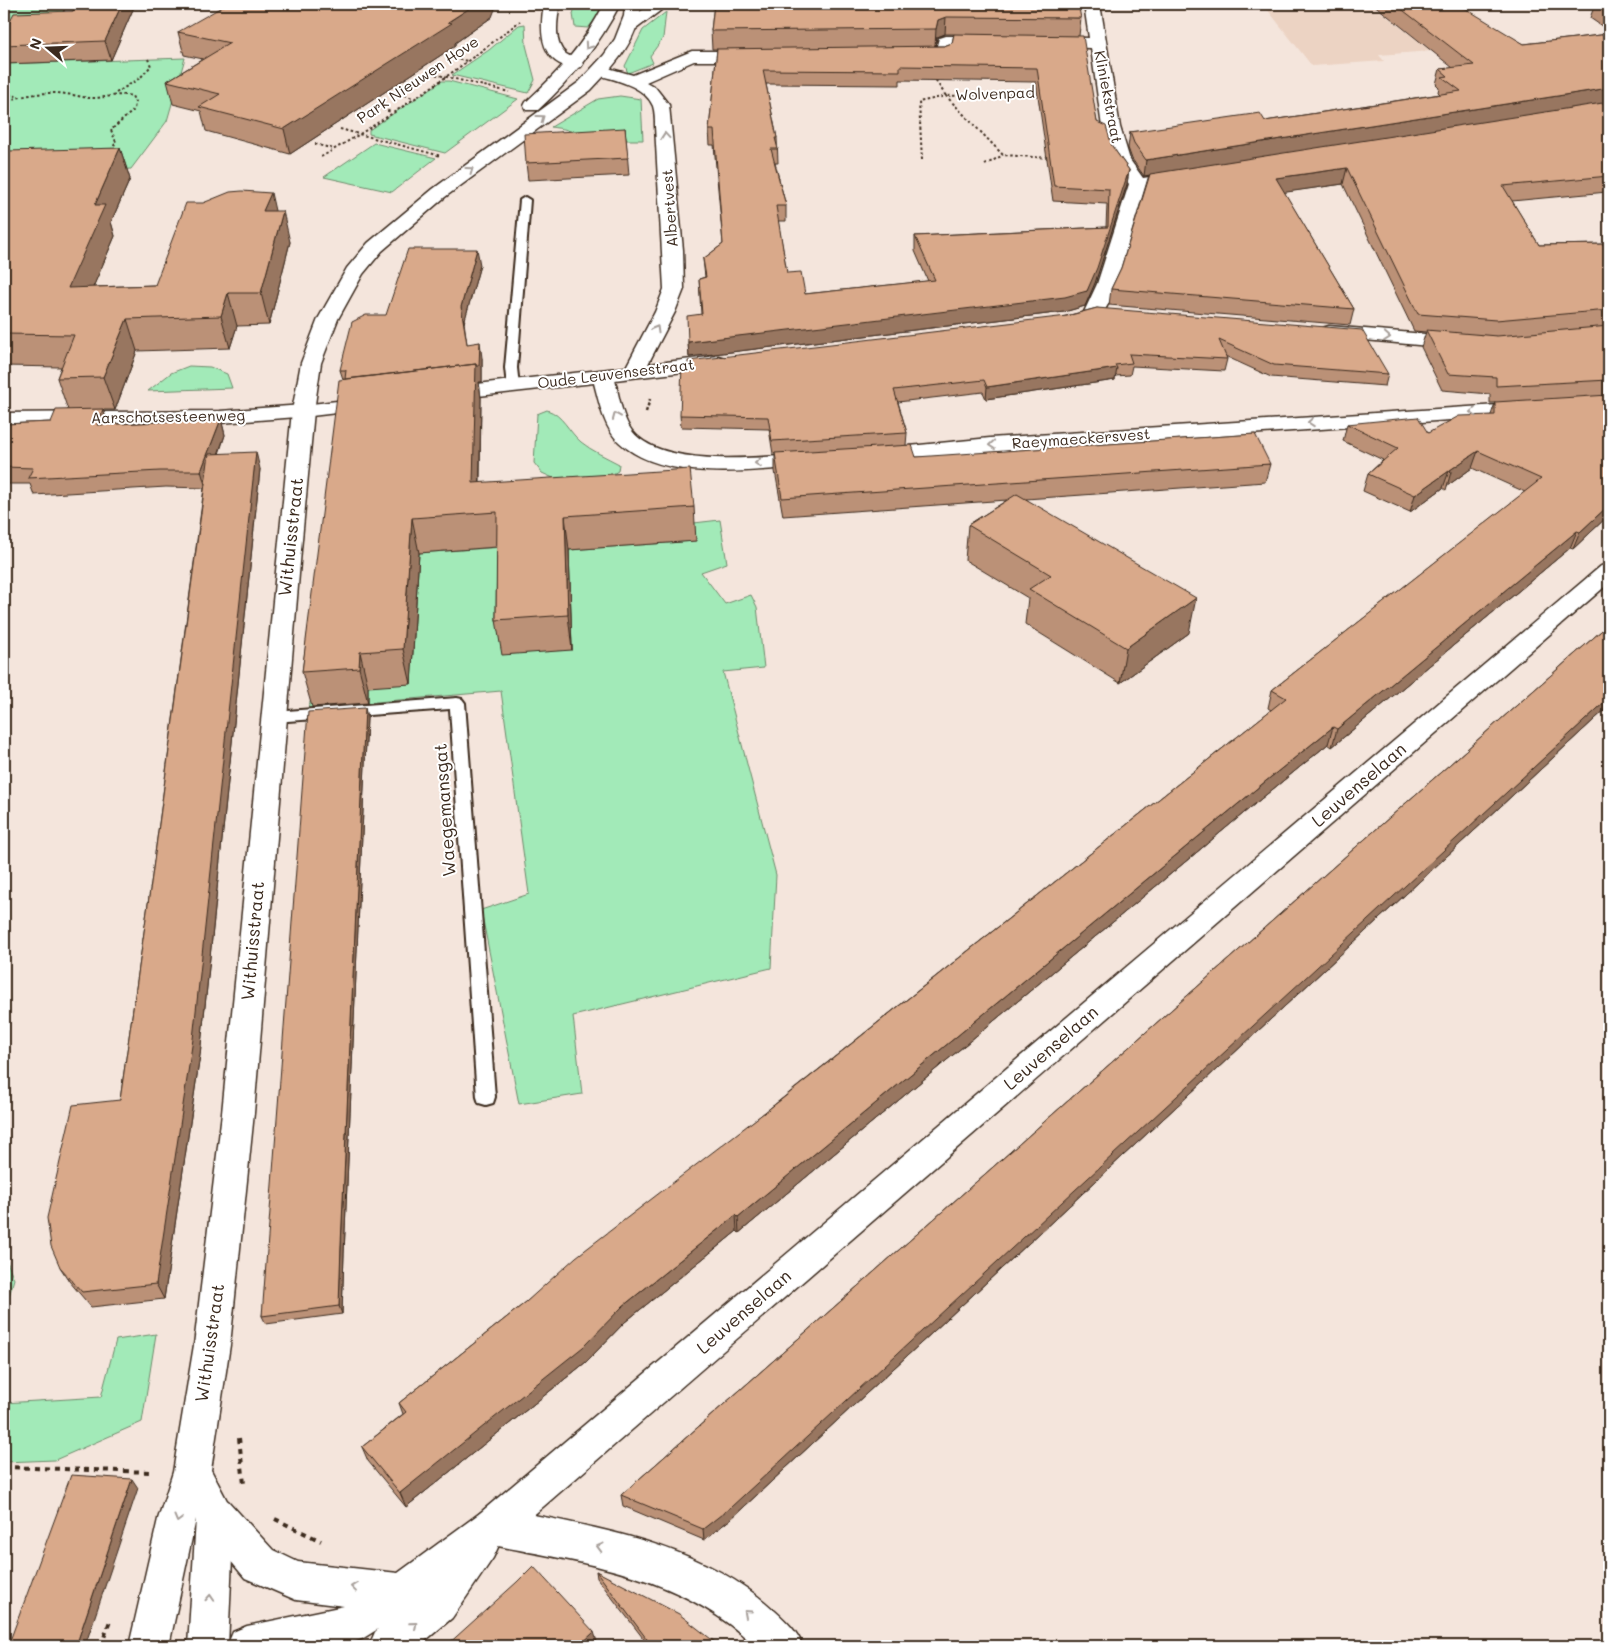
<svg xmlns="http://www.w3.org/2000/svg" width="1613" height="1650" font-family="Mali,sans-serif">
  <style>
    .built { fill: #ecd3c3 }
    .green { fill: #a2eab8; stroke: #6e8a6b }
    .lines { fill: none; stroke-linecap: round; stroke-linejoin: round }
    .lane-casing { stroke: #3b2a1e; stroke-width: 4 }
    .street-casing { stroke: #3b2a1e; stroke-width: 3 }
    .secondary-casing { stroke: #3b2a1e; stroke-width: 3 }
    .primary-casing { stroke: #3b2a1e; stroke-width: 3 }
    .path-far2 { stroke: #3b2a1e; stroke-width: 2; stroke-dasharray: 2.5 2.5; stroke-linecap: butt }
    .path-far1 { stroke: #3b2a1e; stroke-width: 2.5; stroke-dasharray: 3 3; stroke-linecap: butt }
    .path { stroke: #3b2a1e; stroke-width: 4; stroke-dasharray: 5 5; stroke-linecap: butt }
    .lane { fill: #fff; fill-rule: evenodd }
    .street { fill: #fff; fill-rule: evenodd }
    .secondary { fill: #fff; fill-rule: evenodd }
    .primary { fill: #fff; fill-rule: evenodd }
    .wall { fill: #bb9177; stroke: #3b2a1e; fill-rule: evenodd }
    .shaded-wall { fill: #987661; stroke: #3b2a1e }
    .building { fill: #d9a98a; stroke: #3b2a1e; fill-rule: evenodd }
    .oneway { stroke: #a79f9a }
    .labels { text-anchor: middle; stroke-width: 4; stroke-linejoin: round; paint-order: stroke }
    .far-street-label { font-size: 15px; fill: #3b2a1e; stroke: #fff }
    .street-label { font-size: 18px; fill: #3b2a1e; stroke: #fff }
  </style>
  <rect width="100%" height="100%" fill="#f4e5dc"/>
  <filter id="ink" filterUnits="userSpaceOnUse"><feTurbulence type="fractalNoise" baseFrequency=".02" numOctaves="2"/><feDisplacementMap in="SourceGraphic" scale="10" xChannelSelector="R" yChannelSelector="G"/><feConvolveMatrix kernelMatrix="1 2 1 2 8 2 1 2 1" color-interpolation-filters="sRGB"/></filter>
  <g filter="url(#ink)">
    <path class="built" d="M 1263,4 L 1371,4 L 1431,51 L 1379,55 L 1384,61 L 1312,66 Z"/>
    <path class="green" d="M 4,4 L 69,4 L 55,31 L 4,62 Z
      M 576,4 L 602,4 L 599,15 L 588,28 L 575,27 L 573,14 Z
      M 666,12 L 663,38 L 650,56 L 653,63 L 628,73 L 625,66 L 643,30 Z
      M 525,24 L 526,45 L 535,80 L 528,93 L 452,75 L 489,50 L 519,25 Z
      M 185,58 L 167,121 L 131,169 L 4,176 L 4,64 Z
      M 442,81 L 449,81 L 518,99 L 445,153 L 369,134 L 369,130 Z
      M 620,96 L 641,99 L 643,140 L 577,140 C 574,128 561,129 551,127 L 598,99 Z
      M 374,143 L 436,158 L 392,192 L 324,177 Z
      M 189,366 L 210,367 L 227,374 L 232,388 L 148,391 L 171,373 Z
      M 547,410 C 563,415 568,431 581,442 C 592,451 606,457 619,464 L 618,471 L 604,479 L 560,481 L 542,473 L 534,463 L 537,414 Z
      M 720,520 L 727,563 L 701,572 L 725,604 L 751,595 L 757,607 L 764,668 L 723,672 L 776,875 L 771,968 L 573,1016 L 582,1094 L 519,1104 L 481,910 L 529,894 L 501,691 L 308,708 L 314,691 L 419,553 L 503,547 L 572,650 L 569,550 L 695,541 L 694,523 Z
      M 4,1241 L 6,1259 L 14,1279 L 4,1313 Z
      M 156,1334 L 142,1422 L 55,1460 L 4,1462 L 4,1403 L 101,1397 L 116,1340 Z"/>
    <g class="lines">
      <defs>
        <path id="lane" d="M 525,197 L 530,200 L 517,368 L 519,386 L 513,390 L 507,386 L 505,368 L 520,200 Z
          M 457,698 L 462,699 L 465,703 L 495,1097 L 493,1103 L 486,1105 L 479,1103 L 477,1097 L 450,709 L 274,722 L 269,721 L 266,717 L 269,713 L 274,712 Z"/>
        <path id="street" d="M 68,4 L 84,4 L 72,27 L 60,27 L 58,24 Z
          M 544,4 L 560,4 C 557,19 553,43 566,54 C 572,58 579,58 583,64 L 581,67 C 575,69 571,68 565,66 C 539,57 540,27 544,4 Z
          M 651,4 L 669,4 L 636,29 L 624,29 L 622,26 L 624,23 Z
          M 1084,4 L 1100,4 L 1120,127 L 1130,160 L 1143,178 L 1183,172 L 1189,173 L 1192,177 L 1189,181 L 1146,188 C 1135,225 1122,286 1101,316 L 1094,318 L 1087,316 L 1084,312 L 1097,284 L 1129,184 L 1112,160 L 1102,127 L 1091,48 L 1047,47 L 1041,45 L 1039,42 L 1041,39 L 1047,37 L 1089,38 Z
          M 945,36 L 989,36 L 995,38 L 997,41 L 995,44 L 989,46 L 952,46 L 949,56 C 937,59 919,61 907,58 L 905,55 L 907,52 L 936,49 L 939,38 Z
          M 692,51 L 755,51 L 761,53 L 763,56 L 761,59 L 755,61 L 694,61 L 646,82 L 655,87 L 669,105 L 683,250 L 684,289 L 675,312 L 648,364 L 718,356 L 725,358 L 728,362 L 725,366 L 718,368 L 615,380 C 619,396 622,418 632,431 C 663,470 768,457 813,453 L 821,455 L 824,460 L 821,465 C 806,468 791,468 776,469 C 727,473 656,477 619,442 C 604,428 599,402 594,383 L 443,400 L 436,398 L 432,394 L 436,390 L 443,388 L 626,367 L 655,312 L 664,289 L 655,126 C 655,120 655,112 653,106 C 644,85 614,80 595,74 L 593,71 L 595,68 L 601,66 L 633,75 Z
          M 1329,326 L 1461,337 L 1468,339 L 1471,343 L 1468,347 L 1461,349 L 1322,336 L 1319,332 L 1322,328 Z
          M 371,397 L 379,398 L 382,403 L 379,408 L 303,417 L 295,416 L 292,411 L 295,406 L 303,405 Z
          M 1529,403 L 1537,404 L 1540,409 L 1537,414 L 990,452 L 879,463 L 871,461 L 868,456 L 871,451 L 879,449 L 990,438 Z
          M 493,1507 C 590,1527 700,1541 775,1611 C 787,1622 797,1631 803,1646 L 755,1646 C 681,1575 589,1564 493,1545 L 480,1539 L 474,1526 L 480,1513 Z"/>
        <path id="secondary" d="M 303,405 L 311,406 L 314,411 L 311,416 L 220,423 L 4,425 L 4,413 L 220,411 Z
          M 1609,564 L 1609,583 L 499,1545 L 493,1558 L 452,1618 L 419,1646 L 369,1646 L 375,1632 L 378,1629 L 362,1639 L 340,1646 L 227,1646 L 233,1632 L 247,1626 L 344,1606 L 296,1600 L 245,1578 L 202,1527 L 196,1514 L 202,1501 L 215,1495 L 228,1501 L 273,1550 L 298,1562 L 398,1573 L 480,1513 L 1601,566 Z"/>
        <path id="primary" d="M 604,4 L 620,4 C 599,45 572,79 538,110 L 526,110 L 524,106 L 526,102 C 558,73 585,43 604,4 Z
          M 625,4 L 641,4 C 639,39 615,65 591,90 L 445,197 L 382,251 L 363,274 L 338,319 L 321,363 L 314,411 L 301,550 L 254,1113 L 230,1345 L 211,1470 L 234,1514 L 228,1646 L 188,1646 L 196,1519 L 169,1646 L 129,1646 L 158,1519 L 173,1472 L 194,1345 L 222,1113 L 292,411 L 301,363 L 318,319 L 347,268 L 368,243 L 433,189 L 579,82 L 604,55 L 615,39 L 624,16 Z"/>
      </defs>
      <use href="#lane" class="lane-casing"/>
      <use href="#street" class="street-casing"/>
      <use href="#secondary" class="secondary-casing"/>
      <use href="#primary" class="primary-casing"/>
      <path class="path-far2" d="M 449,58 L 468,61
        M 426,72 L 509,92
        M 936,81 L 946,96 L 1042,93
        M 395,92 L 413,98
        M 116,93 L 140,78 L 151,66 L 148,59
        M 4,94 L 17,96
        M 4,102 C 24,95 45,91 66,94 C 75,95 84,98 93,98 C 106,98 119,93 132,96 L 135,102 L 134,110 L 111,130 L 116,142 L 111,151
        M 373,106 L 391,112
        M 340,129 L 441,156
        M 315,144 L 334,149
        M 321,157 C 391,117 457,71 520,21
        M 922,160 L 919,102 L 946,96 L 1003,155 L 1050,158
        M 985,165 L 1003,155"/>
      <path class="path-far1" d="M 646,412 L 650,399"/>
      <path class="path" d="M 239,1438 L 244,1484
        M 4,1467 L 151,1472
        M 275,1519 L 321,1541
        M 101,1646 L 110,1621"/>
      <use href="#lane" class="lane"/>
      <use href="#street" class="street"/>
      <use href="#secondary" class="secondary"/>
      <use href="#primary" class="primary"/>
    </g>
    <path class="wall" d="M 77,4 L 141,4 L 140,7 L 134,7 L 111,60 L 4,64 L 4,32 L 73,11 Z
      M 714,4 L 1081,18 L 1079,36 L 1097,122 L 1112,146 L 1129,170 L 1127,184 L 1095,283 L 1085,306 L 1064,312 L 689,357 L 688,342 L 701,314 L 699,279 L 705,277 L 703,259 L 723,244 L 714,145 L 710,145 L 709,130 L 717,49 L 712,49 L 711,31 ZM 945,34 L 954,34 L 952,43 L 944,46 L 935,46 L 937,37 ZM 900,80 L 1036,82 L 1053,201 L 1107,204 L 1106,227 L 915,236 L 915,251 L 928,281 L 805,294 L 787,273 L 778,221 L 786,221 L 786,206 L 775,163 L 778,163 L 777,138 L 766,84 L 900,85 Z
      M 1373,4 L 1445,4 L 1524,44 L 1609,34 L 1609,195 L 1607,192 L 1512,201 L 1539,245 L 1609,244 L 1609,515 L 1573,549 L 1570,548 L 1332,747 L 1328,744 L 1256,803 L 739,1233 L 737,1231 L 625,1322 L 586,1362 L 406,1507 L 368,1461 L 362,1447 L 403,1414 L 399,1403 L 1271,710 L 1268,708 L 1272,690 L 1525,492 L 1472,468 L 1447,486 L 1446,490 L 1443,488 L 1410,512 L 1363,491 L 1368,474 L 1383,460 L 1343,441 L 1347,424 L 1428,433 L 1491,415 L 1495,403 L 1490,403 L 1490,394 L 1442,390 L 1421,347 L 1426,332 L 1414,331 L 1343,184 L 1284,192 L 1354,309 L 1350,325 L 1109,305 L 1111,289 L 1121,268 L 1149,175 L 1144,176 L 1132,159 L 1128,148 L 1130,132 L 1265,121 L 1440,94 L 1438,92 L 1439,87 L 1436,84 L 1440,69 L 1453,68 Z
      M 1595,4 L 1609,4 L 1609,31 L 1590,18 Z
      M 492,17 L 455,43 L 455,46 L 290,154 L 206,131 L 201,111 L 173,104 L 167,81 L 203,59 L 184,55 L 178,32 Z
      M 625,128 L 629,175 L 528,180 L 526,163 Z
      M 120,148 L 130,179 L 111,222 L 115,236 L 93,287 L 155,285 L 275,211 L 290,242 L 269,325 L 237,326 L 230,348 L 137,351 L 115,410 L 103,410 L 108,424 L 221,419 L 225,435 L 219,454 L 260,469 L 200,1055 L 164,1299 L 91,1307 L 69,1281 L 60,1267 L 120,1100 L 152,876 L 204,488 L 166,487 L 34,495 L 30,484 L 4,484 L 4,424 L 51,422 L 68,410 L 57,378 L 61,367 L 4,366 L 4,159 Z
      M 480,265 L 464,322 L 467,344 L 482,358 L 482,382 L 479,382 L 481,398 L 480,483 L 694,507 L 696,541 L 569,550 L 572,650 L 502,655 L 496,620 L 497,547 L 419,553 L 411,684 L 368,687 L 368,703 L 312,707 L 302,672 L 343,379 L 340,370 L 386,315 Z
      M 1097,308 L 1388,374 L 1385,386 L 1271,377 L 1225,356 L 1227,359 L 1224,371 L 1132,366 L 1130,375 L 1115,376 L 1115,380 L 986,399 L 983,392 L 898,402 L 907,433 L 906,445 L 916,457 L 1270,464 L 1265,482 L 1026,499 L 1189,633 L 1120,683 L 1025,624 L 1028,598 L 965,560 L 968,525 L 1007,500 L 783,516 L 775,471 L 775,453 L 773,454 L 769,429 L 681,427 L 680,415 Z
      M 1609,624 L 1609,706 L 732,1518 L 704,1540 L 623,1506 L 621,1495 Z
      M 367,717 L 344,1253 L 342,1314 L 266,1324 L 262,1316 Z
      M 596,1571 L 720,1646 L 649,1646 L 597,1578 Z"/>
    <path class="shaded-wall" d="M 122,4 L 133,4 L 134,7 L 111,60 L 105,41 Z
      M 476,4 L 497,4 L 492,17 L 455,43 L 455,46 L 290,154 L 284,129 Z
      M 946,17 L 945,34 L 937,37 L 935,46 L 936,29 L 938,20 Z
      M 1609,88 L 1609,103 L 1144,176 L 1146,160 Z
      M 120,148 L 130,179 L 111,222 L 115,236 L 79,320 L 68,288 L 95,205 Z
      M 1347,168 L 1343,184 L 1273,194 L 1276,178 Z
      M 1129,170 L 1127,184 L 1095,283 L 1085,306 L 1064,312 L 689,357 L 688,342 L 1087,291 Z
      M 271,193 L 278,224 L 263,211 Z
      M 283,211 L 290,242 L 269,325 L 261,293 Z
      M 477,249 L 480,265 L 464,323 L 461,307 Z
      M 228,293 L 237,326 L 230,348 L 221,316 Z
      M 127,319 L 137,351 L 115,410 L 103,377 Z
      M 480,342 L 482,358 L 482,382 L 479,382 L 481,398 L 479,513 L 348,398 Z
      M 1117,368 L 1115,380 L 986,399 L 987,387 Z
      M 103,409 L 109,426 L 97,425 Z
      M 221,419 L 225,435 L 206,488 L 201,471 Z
      M 1478,451 L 1472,468 L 1447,486 L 1451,472 L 1450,470 Z
      M 256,452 L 260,469 L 200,1055 L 164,1299 L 156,1284 Z
      M 1449,471 L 1443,488 L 1410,512 L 1415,495 Z
      M 1609,505 L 1609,515 L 1573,549 L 1580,532 Z
      M 565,516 L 569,550 L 572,650 L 568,615 Z
      M 412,518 L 419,553 L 411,684 L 403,649 Z
      M 1577,531 L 1570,548 L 1332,747 L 1337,729 Z
      M 1196,598 L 1189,633 L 1120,683 L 1126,648 Z
      M 360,652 L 368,687 L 368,703 L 359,668 Z
      M 1609,698 L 1609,706 L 732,1518 L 704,1540 L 703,1529 Z
      M 365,708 L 367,717 L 344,1253 L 342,1314 L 339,1306 L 341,1245 Z
      M 1333,727 L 1328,744 L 1256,803 L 739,1233 L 738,1217 L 1261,785 Z
      M 736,1215 L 737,1231 L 625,1322 L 586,1362 L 406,1507 L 400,1493 L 623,1306 Z
      M 132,1479 L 138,1488 L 85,1646 L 76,1646 Z
      M 594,1632 L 598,1645 L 596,1646 L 579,1646 Z"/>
    <path class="building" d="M 77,4 L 122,4 L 105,41 L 4,45 L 4,32 L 14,13 L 73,11 Z
      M 227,4 L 476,4 L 448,22 L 452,23 L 284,129 L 199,107 L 220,94 L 167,81 L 230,43 L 178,32 Z
      M 714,4 L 1078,4 L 1081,18 L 946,17 L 938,20 L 936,29 L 711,31 Z
      M 1395,4 L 1445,4 L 1447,5 L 1458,4 L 1524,44 L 1609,34 L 1609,88 L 1146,160 L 1134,143 L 1130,132 L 1260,113 L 1265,121 L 1461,91 L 1442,77 L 1448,76 L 1440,69 L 1474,65 Z
      M 1595,4 L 1609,4 L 1609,13 Z
      M 954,34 L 1083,36 L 1097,122 L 1106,126 L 1112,146 L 1129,170 L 1097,268 L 1087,291 L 1065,297 L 688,342 L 687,316 L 702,314 L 699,279 L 706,277 L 703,259 L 723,244 L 714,130 L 709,130 L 717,49 L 944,46 L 952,43 ZM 900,66 L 1037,68 L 1054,186 L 1109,189 L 1108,227 L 915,236 L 935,280 L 805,294 L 801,272 L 787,273 L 776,206 L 786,206 L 771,149 L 778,149 L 775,138 L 777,138 L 763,70 L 900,71 Z
      M 1609,102 L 1609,176 L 1503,186 L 1539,245 L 1609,244 L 1609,310 L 1496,320 L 1418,314 L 1347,168 L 1276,178 L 1354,309 L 1111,289 L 1121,268 L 1150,174 Z
      M 625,128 L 628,158 L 526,163 L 524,134 Z
      M 120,148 L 95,205 L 105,205 L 68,288 L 155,285 L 186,203 L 203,203 L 230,192 L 242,191 L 271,193 L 263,211 L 283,211 L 261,293 L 228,293 L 221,316 L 127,319 L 103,377 L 57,378 L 74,335 L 4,334 L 4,159 L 8,151 Z
      M 408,249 L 477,249 L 461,307 L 467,344 L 480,342 L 479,366 L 476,366 L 476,364 L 345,379 L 346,370 L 340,370 L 352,322 L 366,315 L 386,315 Z
      M 1097,308 L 1362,330 L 1388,374 L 1274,365 L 1219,340 L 1227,359 L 1129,354 L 1132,363 L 1115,365 L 1117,368 L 987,387 L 984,380 L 894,390 L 907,433 L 772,441 L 768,417 L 680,415 L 682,366 L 688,365 L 688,361 L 1067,316 Z
      M 1609,326 L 1609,380 L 1496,386 L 1496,377 L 1448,374 L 1426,330 L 1497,336 Z
      M 476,364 L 473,483 L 690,469 L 694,507 L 565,516 L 568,615 L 496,620 L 497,512 L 412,518 L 403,649 L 360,652 L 359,668 L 302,672 L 339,380 Z
      M 1609,395 L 1609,505 L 1580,532 L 1577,531 L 1337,729 L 1333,727 L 1261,785 L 738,1217 L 736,1215 L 623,1306 L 583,1347 L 400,1493 L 362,1447 L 406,1412 L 399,1403 L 526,1302 L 576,1257 L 782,1099 L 1286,698 L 1272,690 L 1541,479 L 1478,451 L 1450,470 L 1451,472 L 1449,471 L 1415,495 L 1368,474 L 1398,448 L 1347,424 L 1418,417 L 1428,433 L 1459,416 L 1495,415 L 1495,402 Z
      M 103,409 L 97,425 L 221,419 L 201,471 L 160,471 L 28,478 L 33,468 L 4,467 L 4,424 L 51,422 L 56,410 Z
      M 1255,434 L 1270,464 L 782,498 L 775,453 L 912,445 L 916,457 Z
      M 256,452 L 193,1039 L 156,1284 L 82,1292 L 60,1267 L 51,1246 L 47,1218 L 73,1105 L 120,1100 L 152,876 L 209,454 Z
      M 1017,494 L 1196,598 L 1126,648 L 1029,589 L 1051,575 L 968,525 Z
      M 1609,624 L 1609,698 L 731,1507 L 703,1529 L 621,1495 Z
      M 365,708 L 341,1245 L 339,1306 L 262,1316 L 308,712 Z
      M 71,1475 L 132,1479 L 76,1646 L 8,1646 Z
      M 533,1566 L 594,1632 L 579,1646 L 446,1646 L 517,1582 Z
      M 596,1571 L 679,1614 L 720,1646 L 652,1646 Z"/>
    <defs><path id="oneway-chevron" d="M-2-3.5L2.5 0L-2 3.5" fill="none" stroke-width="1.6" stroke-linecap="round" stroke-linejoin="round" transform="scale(1.25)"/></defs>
    <g class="oneway">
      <use href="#oneway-chevron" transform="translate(588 46) rotate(125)"/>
      <use href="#oneway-chevron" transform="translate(541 118) rotate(-36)"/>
      <use href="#oneway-chevron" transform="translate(665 136) rotate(-95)"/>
      <use href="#oneway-chevron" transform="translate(470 170) rotate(-36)"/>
      <use href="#oneway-chevron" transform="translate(656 329) rotate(-60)"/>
      <use href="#oneway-chevron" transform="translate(1387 337) rotate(5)"/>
      <use href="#oneway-chevron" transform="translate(1473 412) rotate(177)"/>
      <use href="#oneway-chevron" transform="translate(616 416) rotate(-113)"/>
      <use href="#oneway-chevron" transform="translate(1311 422) rotate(176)"/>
      <use href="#oneway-chevron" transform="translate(992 445) rotate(175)"/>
      <use href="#oneway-chevron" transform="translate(758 463) rotate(176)"/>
      <use href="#oneway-chevron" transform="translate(178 1519) rotate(105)"/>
      <use href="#oneway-chevron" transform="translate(600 1547) rotate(-165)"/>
      <use href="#oneway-chevron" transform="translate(354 1587) rotate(-173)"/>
      <use href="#oneway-chevron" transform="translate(210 1598) rotate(-87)"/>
      <use href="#oneway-chevron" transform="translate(747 1613) rotate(-138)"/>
      <use href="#oneway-chevron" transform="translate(414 1625) rotate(-41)"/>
    </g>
  </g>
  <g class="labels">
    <g class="far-street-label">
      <text transform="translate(418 80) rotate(-34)" y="5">Park Nieuwen Hove</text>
      <text transform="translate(995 94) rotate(-2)" y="5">Wolvenpad</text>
      <text transform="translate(1108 97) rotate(79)" y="5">Kliniekstraat</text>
      <text transform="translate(670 208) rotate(-94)" y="5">Albertvest</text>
      <text transform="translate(616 374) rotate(-7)" y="5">Oude Leuvensestraat</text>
      <text transform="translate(168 417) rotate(-1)" y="5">Aarschotsesteenweg</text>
      <text transform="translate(1081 439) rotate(-4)" y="5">Raeymaeckersvest</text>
    </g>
    <g class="street-label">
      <text transform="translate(291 537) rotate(-84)" y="6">Withuisstraat</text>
      <text transform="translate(1359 785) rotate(-41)" y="6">Leuvenselaan</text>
      <text transform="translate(445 810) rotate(-94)" y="6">Waegemansgat</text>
      <text transform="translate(253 941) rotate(-85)" y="6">Withuisstraat</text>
      <text transform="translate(1051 1048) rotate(-41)" y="6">Leuvenselaan</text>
      <text transform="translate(744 1312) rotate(-41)" y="6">Leuvenselaan</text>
      <text transform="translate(210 1343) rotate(-82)" y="6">Withuisstraat</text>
    </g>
  </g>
  <rect width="1613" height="1650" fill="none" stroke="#fff" stroke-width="20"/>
  <rect x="10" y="10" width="1593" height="1630" fill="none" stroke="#3b2a1e" stroke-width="2" filter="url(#ink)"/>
  <g transform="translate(48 48) rotate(289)" stroke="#ffffff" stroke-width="4" paint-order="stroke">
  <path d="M0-4L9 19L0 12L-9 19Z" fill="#3b2a1e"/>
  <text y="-8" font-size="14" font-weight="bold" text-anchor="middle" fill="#3b2a1e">N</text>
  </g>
</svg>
